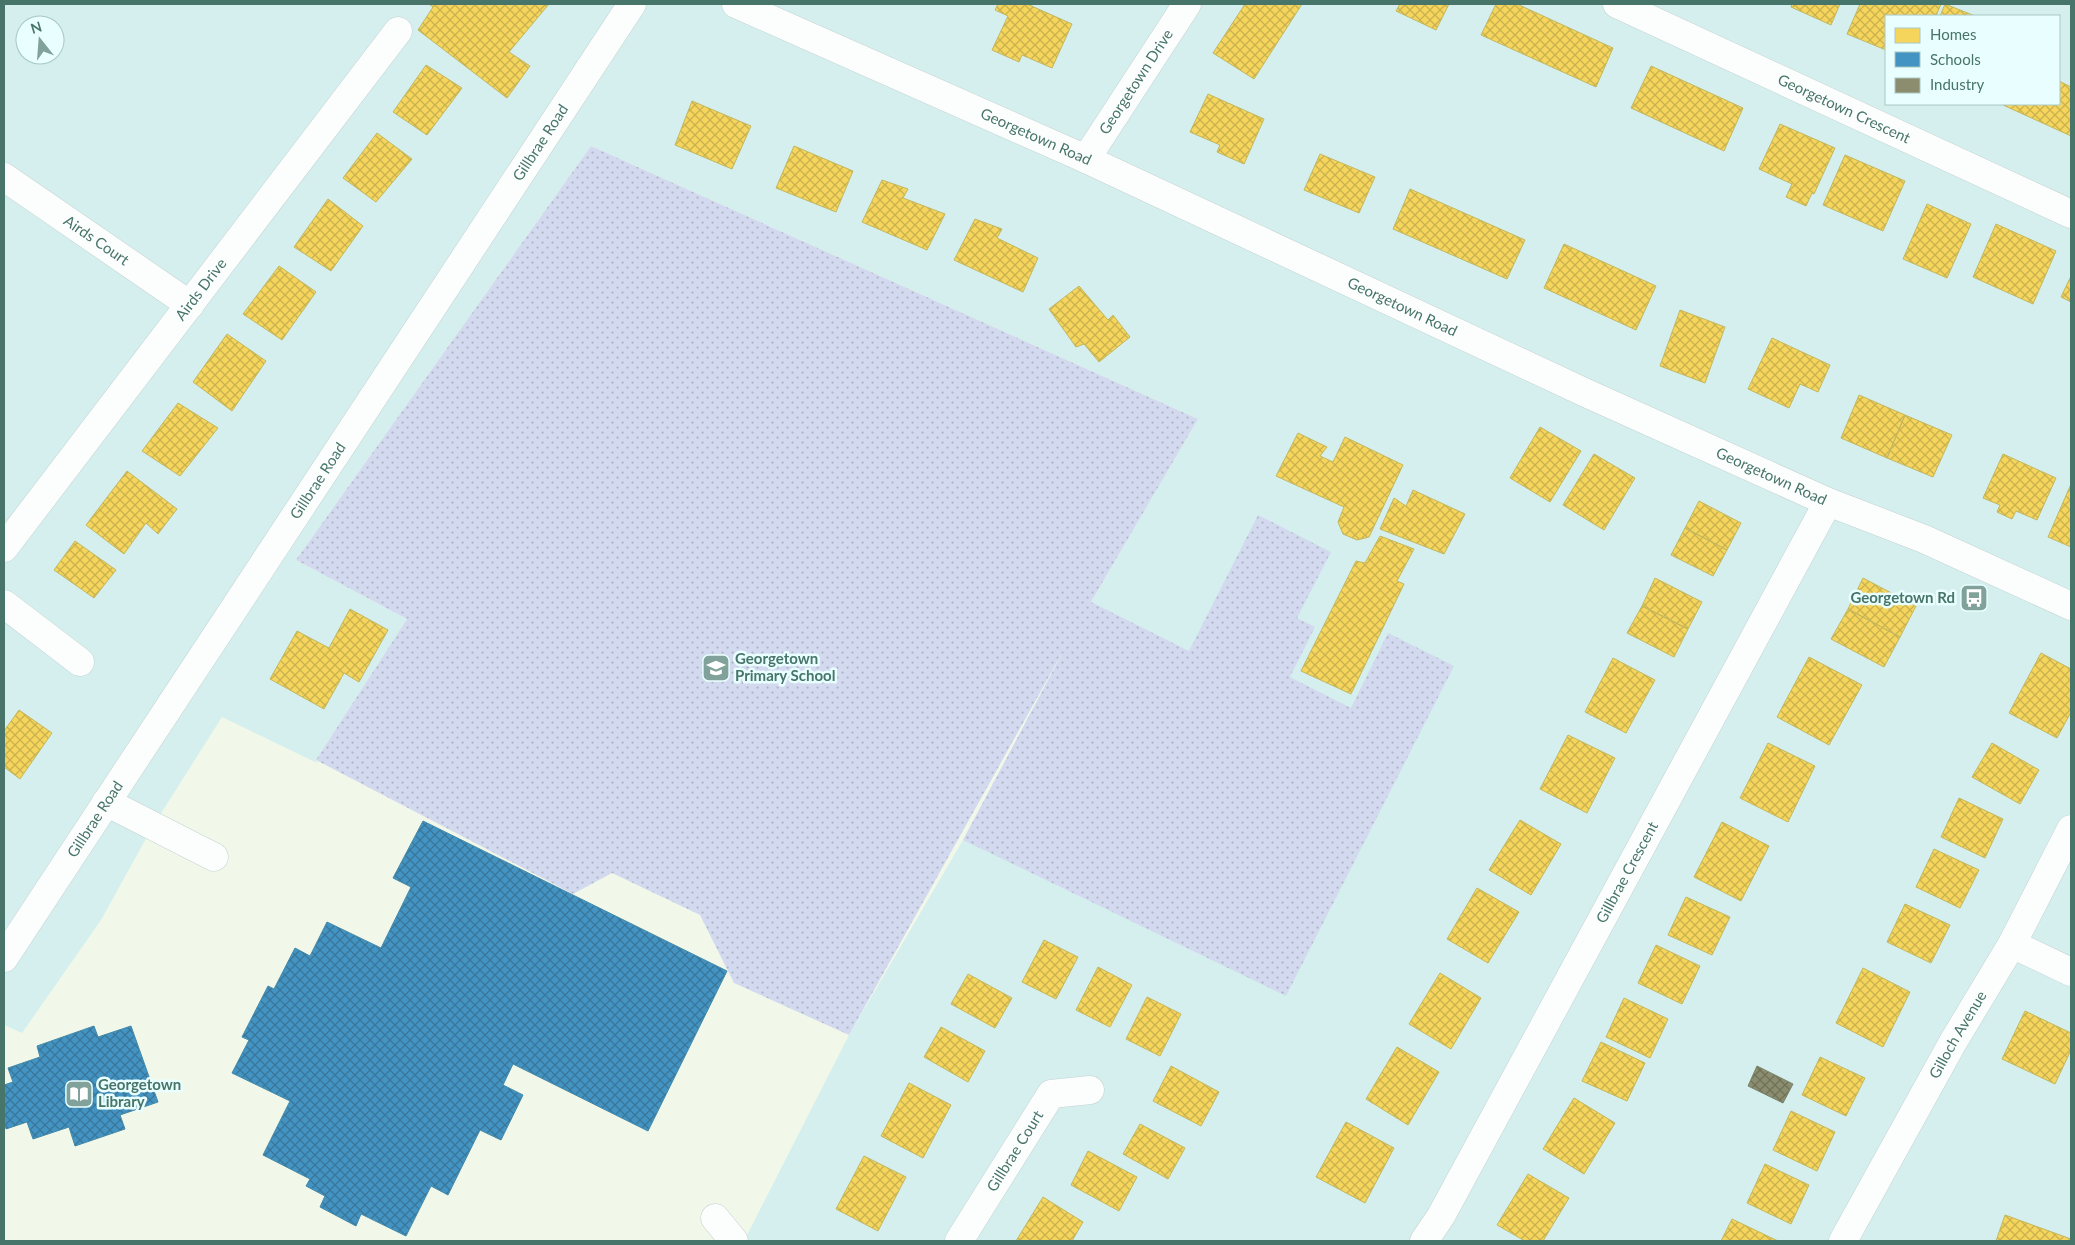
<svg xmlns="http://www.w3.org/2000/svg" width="2075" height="1245" font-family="Lato,sans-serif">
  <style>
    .residential { fill: #d4efed; fill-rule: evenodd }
    .education { fill: #f1f8e9 }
    .park { fill: url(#park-dots) }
    .homes { fill: url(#homes-cross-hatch); stroke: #c2b860 }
    .schools { fill: url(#schools-cross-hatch); stroke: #448aa8 }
    .industry { fill: url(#industry-cross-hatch); stroke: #78856c }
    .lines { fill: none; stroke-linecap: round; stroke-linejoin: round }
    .minor-casing { stroke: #c4d3d2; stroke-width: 29 }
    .minor { stroke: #fcfefe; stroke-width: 28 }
    .labels { text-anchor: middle; stroke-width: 5; stroke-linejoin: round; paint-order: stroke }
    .street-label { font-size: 15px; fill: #487569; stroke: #e9ffff }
    .poi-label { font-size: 15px; font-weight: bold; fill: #487569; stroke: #e9ffff; text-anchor: start }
  </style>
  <defs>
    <pattern id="park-dots" width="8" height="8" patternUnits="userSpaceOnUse" patternTransform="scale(1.25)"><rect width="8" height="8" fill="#d3daef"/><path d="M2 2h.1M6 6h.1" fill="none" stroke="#adb5c6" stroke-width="1.8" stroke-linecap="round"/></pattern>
    <pattern id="homes-cross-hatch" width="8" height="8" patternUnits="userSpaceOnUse" patternTransform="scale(1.25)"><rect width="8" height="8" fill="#f6d55c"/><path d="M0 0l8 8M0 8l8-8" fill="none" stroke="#c9b150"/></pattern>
    <pattern id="schools-cross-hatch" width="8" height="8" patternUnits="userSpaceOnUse" patternTransform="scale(1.25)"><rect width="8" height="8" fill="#4393c3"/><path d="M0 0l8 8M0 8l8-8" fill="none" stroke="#38779a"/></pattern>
    <pattern id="industry-cross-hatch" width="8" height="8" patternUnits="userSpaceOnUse" patternTransform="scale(1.25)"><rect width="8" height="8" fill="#8c8c6e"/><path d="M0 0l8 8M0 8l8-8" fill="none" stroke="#6e725a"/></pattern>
  </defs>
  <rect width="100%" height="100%" fill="#e8f7f6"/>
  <path class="residential" d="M 4,4 L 2071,4 L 2071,1241 L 4,1241 ZM 1886,16 L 2059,16 L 2059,104 L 1886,104 ZM 25,25 L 55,25 L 55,55 L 25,55 Z"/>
  <path class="education" d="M 591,146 L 1198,419 L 1091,602 L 963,840 L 849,1035 L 744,1241 L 4,1241 L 4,1025 L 22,1033 L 101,920 L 153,826 L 222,717 L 317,763 L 316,760 L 407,619 L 296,560 Z"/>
  <path class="park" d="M 591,146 L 1198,419 L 1091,602 L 1189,651 L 1258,515 L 1331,552 L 1297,618 L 1315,627 L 1290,677 L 1351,708 L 1388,633 L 1454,666 L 1286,996 L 963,840 L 1066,646 L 849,1035 L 734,983 L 700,915 L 612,873 L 573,894 L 316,760 L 407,619 L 296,560 Z"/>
  <path class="homes" d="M 429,4 L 549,4 L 509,52 L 530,66 L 507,98 L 418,30 L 433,7 Z
    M 998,4 L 1027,4 L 1072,24 L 1052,68 L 1022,55 L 1019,62 L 992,50 L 1008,16 L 995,10 Z
    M 1245,4 L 1302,4 L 1254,79 L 1213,53 Z
    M 1400,4 L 1449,4 L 1436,30 L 1396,11 Z
    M 1496,4 L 1517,4 L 1613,48 L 1596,87 L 1481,35 Z
    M 1792,4 L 1840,4 L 1831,25 L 1791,7 Z
    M 1860,4 L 1941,4 L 1936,16 L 1886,16 L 1886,50 L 1847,34 Z
    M 1945,4 L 1975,16 L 1940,16 Z
    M 426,65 L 462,88 L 427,135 L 393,112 Z
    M 1651,66 L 1743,108 L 1724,151 L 1631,108 Z
    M 2059,81 L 2071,87 L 2071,136 L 2003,105 L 2003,104 L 2059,104 Z
    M 1208,94 L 1264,119 L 1244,164 L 1217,152 L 1220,145 L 1190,132 Z
    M 692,101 L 751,126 L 732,169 L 675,145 Z
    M 1780,124 L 1835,148 L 1814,194 L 1812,193 L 1806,206 L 1786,197 L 1792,184 L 1759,169 Z
    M 377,133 L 412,159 L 376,202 L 343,178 Z
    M 794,146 L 853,171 L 836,212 L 776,188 Z
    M 1320,154 L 1375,177 L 1359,213 L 1304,190 Z
    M 1845,155 L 1905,181 L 1883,231 L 1823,205 Z
    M 882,180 L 908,189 L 903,198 L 945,214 L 927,250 L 862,222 Z
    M 1410,189 L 1525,240 L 1507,279 L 1393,229 Z
    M 328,199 L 363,226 L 331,271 L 294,247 Z
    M 1927,204 L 1971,224 L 1947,278 L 1903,259 Z
    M 975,219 L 1002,229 L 997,238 L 1038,258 L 1023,292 L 954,260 Z
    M 1996,224 L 2056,251 L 2033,304 L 1973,277 Z
    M 1564,244 L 1656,286 L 1636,330 L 1544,288 Z
    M 279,266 L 316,292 L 282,340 L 243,314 Z
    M 2071,276 L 2071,302 L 2061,297 Z
    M 1079,286 L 1108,320 L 1113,315 L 1130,337 L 1099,362 L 1084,344 L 1076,347 L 1049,309 Z
    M 1680,310 L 1725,327 L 1705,383 L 1660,366 Z
    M 227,334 L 266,361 L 232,411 L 193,382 Z
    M 1772,338 L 1830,365 L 1818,392 L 1800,384 L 1789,408 L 1748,389 Z
    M 1859,395 L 1905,415 L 1887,458 L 1841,438 Z
    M 178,403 L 218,428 L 180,476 L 142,451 Z
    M 1905,415 L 1952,435 L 1933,477 L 1887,458 Z
    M 1540,427 L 1581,451 L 1550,502 L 1510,478 Z
    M 1298,433 L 1327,447 L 1320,456 L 1333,462 L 1345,437 L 1403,465 L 1369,537 L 1357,540 L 1343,534 L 1338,522 L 1344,507 L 1276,476 Z
    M 1594,454 L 1635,478 L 1604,530 L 1563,505 Z
    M 2003,454 L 2056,478 L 2037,520 L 2016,511 L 2012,519 L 1997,512 L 2000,505 L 1983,498 Z
    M 127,471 L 177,509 L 158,534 L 146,523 L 124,554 L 86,525 Z
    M 2071,484 L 2071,547 L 2048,537 Z
    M 1413,490 L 1465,514 L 1444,554 L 1380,529 L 1394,498 L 1406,506 Z
    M 1699,501 L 1741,523 L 1727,550 L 1685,528 Z
    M 1685,528 L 1727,550 L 1713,576 L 1671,555 Z
    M 1380,536 L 1414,549 L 1397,581 L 1404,584 L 1351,694 L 1301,671 L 1356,561 L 1365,563 Z
    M 75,541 L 116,570 L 94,598 L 54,570 Z
    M 1655,578 L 1702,602 L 1688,629 L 1642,606 Z
    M 1863,578 L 1916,606 L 1900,637 L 1848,609 Z
    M 1642,606 L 1688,629 L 1674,657 L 1627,633 Z
    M 350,609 L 388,630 L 359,682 L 344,673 L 324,709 L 270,679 L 297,631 L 329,648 Z
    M 1848,609 L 1900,637 L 1884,667 L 1831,639 Z
    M 2041,653 L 2071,669 L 2071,712 L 2057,738 L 2009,713 Z
    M 1809,657 L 1862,685 L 1829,745 L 1777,717 Z
    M 1613,658 L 1655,680 L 1626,733 L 1585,712 Z
    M 19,710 L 52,733 L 20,779 L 4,767 L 4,731 Z
    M 1568,735 L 1615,758 L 1587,813 L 1540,789 Z
    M 1768,743 L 1815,766 L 1788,822 L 1740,798 Z
    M 1992,743 L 2039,770 L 2020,804 L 1972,777 Z
    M 1959,798 L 2003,819 L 1985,858 L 1941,837 Z
    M 1520,820 L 1561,844 L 1531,895 L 1489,870 Z
    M 1722,822 L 1769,846 L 1741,901 L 1694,877 Z
    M 1934,849 L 1979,870 L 1960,908 L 1916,887 Z
    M 1477,888 L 1519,912 L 1488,963 L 1447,939 Z
    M 1686,897 L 1730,917 L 1712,955 L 1668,935 Z
    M 1905,904 L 1950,925 L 1931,963 L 1887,942 Z
    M 1044,940 L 1078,957 L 1056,999 L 1022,982 Z
    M 1656,945 L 1700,966 L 1682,1004 L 1638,983 Z
    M 1098,967 L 1132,985 L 1110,1027 L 1076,1010 Z
    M 1863,968 L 1910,992 L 1883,1047 L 1836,1023 Z
    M 1440,973 L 1481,998 L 1451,1049 L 1409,1024 Z
    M 968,974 L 1012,998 L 995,1028 L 951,1004 Z
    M 1147,997 L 1181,1014 L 1160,1056 L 1126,1039 Z
    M 1624,998 L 1668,1019 L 1650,1058 L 1606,1037 Z
    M 2025,1011 L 2071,1033 L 2071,1050 L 2055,1084 L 2002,1059 Z
    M 941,1027 L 985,1051 L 968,1082 L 924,1057 Z
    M 1601,1042 L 1645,1063 L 1627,1101 L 1582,1081 Z
    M 1397,1047 L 1439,1072 L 1408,1125 L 1366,1099 Z
    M 1820,1057 L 1865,1078 L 1846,1116 L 1802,1095 Z
    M 1171,1066 L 1219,1092 L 1201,1126 L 1153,1101 Z
    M 909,1083 L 951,1105 L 923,1158 L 881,1136 Z
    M 1574,1098 L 1615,1123 L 1584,1174 L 1543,1149 Z
    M 1791,1111 L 1835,1132 L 1817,1171 L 1773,1150 Z
    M 1346,1122 L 1394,1148 L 1365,1203 L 1316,1177 Z
    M 1140,1124 L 1185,1148 L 1168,1179 L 1123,1154 Z
    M 1088,1151 L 1137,1177 L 1119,1211 L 1071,1185 Z
    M 864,1156 L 906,1177 L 878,1231 L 836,1209 Z
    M 1765,1164 L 1809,1185 L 1791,1224 L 1747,1203 Z
    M 1528,1174 L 1569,1198 L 1543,1241 L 1525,1241 L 1497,1225 Z
    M 1043,1197 L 1083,1222 L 1072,1241 L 1016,1241 Z
    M 2005,1215 L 2071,1239 L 2070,1241 L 1996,1241 Z
    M 1732,1219 L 1778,1241 L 1721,1241 Z"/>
  <path class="schools" d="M 423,821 L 727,971 L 648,1131 L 513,1064 L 503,1085 L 523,1095 L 501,1140 L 480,1130 L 448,1195 L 431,1186 L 406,1236 L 361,1214 L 356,1226 L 320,1207 L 325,1196 L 306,1186 L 310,1179 L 263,1155 L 290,1101 L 232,1073 L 249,1040 L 242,1037 L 268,986 L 274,989 L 295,948 L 310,956 L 327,922 L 381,948 L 411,887 L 393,878 Z
    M 94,1026 L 98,1037 L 131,1026 L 158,1102 L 120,1115 L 125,1129 L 75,1146 L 69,1127 L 33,1139 L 27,1122 L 6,1129 L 4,1122 L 4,1085 L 13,1082 L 8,1068 L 40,1057 L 37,1046 Z"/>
  <path class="industry" d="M 1757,1066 L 1793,1084 L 1783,1103 L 1748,1086 Z"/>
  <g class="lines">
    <defs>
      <g id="minor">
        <path id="s1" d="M 736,4 L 1086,159 L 1586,393 L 1828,502 L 1924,539 L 2071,606"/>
        <path id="s2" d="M 1617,4 L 2071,214"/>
        <path id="s3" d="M 1086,159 L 1187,4"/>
        <path id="s4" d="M 4,177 L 190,305"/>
        <path id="s5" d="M 4,548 L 398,31"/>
        <path d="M 4,604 L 80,662"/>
        <path d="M 106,802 L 214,857"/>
        <path d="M 2012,944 L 2071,972"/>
        <path id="s6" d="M 4,958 L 632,4"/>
        <path d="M 715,1218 L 734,1241"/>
        <path id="s7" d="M 959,1241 L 1051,1094 L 1090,1090"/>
        <path id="s8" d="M 1424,1241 L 1441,1216 L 1828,502"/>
        <path id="s9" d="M 1843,1241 L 1953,1042 L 2012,944 L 2071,829"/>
      </g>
    </defs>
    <use href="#minor" class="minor-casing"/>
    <use href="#minor" class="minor"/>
  </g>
  <defs>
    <symbol id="bus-square" viewBox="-11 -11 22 22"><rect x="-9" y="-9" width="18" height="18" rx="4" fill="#80a29a" stroke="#e9ffff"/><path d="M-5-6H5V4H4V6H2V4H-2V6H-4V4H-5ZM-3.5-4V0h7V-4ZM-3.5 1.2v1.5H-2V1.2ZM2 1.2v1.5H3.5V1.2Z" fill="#fff"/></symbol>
    <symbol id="school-square" viewBox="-11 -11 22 22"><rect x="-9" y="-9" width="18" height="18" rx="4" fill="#80a29a" stroke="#e9ffff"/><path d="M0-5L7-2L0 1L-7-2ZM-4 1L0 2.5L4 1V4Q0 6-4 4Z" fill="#fff"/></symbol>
    <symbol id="library-square" viewBox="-11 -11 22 22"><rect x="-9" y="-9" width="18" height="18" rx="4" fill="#80a29a" stroke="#e9ffff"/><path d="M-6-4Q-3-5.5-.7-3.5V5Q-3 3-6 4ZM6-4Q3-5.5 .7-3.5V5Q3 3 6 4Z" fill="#fff"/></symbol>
  </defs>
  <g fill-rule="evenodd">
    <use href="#bus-square" x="1958" y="582" width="32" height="32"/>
    <use href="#school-square" x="700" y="652" width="32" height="32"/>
    <use href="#library-square" x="63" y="1078" width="32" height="32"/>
  </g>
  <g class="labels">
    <g class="street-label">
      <text dy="5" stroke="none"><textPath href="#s3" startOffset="92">Georgetown Drive</textPath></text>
      <text dy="5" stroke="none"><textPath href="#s2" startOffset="250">Georgetown Crescent</textPath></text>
      <text dy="5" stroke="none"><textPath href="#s1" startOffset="328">Georgetown Road</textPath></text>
      <text dy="5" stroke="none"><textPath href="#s6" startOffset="976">Gillbrae Road</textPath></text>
      <text dy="5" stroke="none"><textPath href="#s4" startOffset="112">Airds Court</textPath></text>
      <text dy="5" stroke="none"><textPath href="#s5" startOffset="325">Airds Drive</textPath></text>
      <text dy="5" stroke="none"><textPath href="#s1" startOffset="732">Georgetown Road</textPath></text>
      <text dy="5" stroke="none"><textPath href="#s1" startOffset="1138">Georgetown Road</textPath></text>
      <text dy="5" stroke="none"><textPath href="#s6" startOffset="571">Gillbrae Road</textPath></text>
      <text dy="5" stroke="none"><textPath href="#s6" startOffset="166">Gillbrae Road</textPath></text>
      <text dy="5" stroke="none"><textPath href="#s8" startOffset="421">Gillbrae Crescent</textPath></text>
      <text dy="5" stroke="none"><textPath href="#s9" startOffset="236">Gilloch Avenue</textPath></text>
      <text dy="5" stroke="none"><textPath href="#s7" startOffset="106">Gillbrae Court</textPath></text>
    </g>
    <g class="poi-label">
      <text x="1955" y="603" text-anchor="end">Georgetown Rd</text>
      <text x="735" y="664">Georgetown<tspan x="735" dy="17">Primary School</tspan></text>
      <text x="98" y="1090">Georgetown<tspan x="98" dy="17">Library</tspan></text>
    </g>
  </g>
  <rect width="2075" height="1245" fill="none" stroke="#487569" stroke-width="10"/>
  <rect x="1885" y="15" width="175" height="90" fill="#e9ffff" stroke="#a9c8c3"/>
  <rect x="1895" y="28" width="25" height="15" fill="#f6d55c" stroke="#a9c8c3"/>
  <text x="1930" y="40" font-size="15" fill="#487569">Homes</text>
  <rect x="1895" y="52" width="25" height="15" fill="#4393c3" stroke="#a9c8c3"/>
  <text x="1930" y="65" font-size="15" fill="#487569">Schools</text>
  <rect x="1895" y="78" width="25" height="15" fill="#8c8c6e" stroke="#a9c8c3"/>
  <text x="1930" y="90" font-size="15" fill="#487569">Industry</text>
  <g transform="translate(40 40) rotate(343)"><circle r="24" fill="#e9ffff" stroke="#a9c8c3"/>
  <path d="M0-4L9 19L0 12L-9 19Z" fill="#80a29a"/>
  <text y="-8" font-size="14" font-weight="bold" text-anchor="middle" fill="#487569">N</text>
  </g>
</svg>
